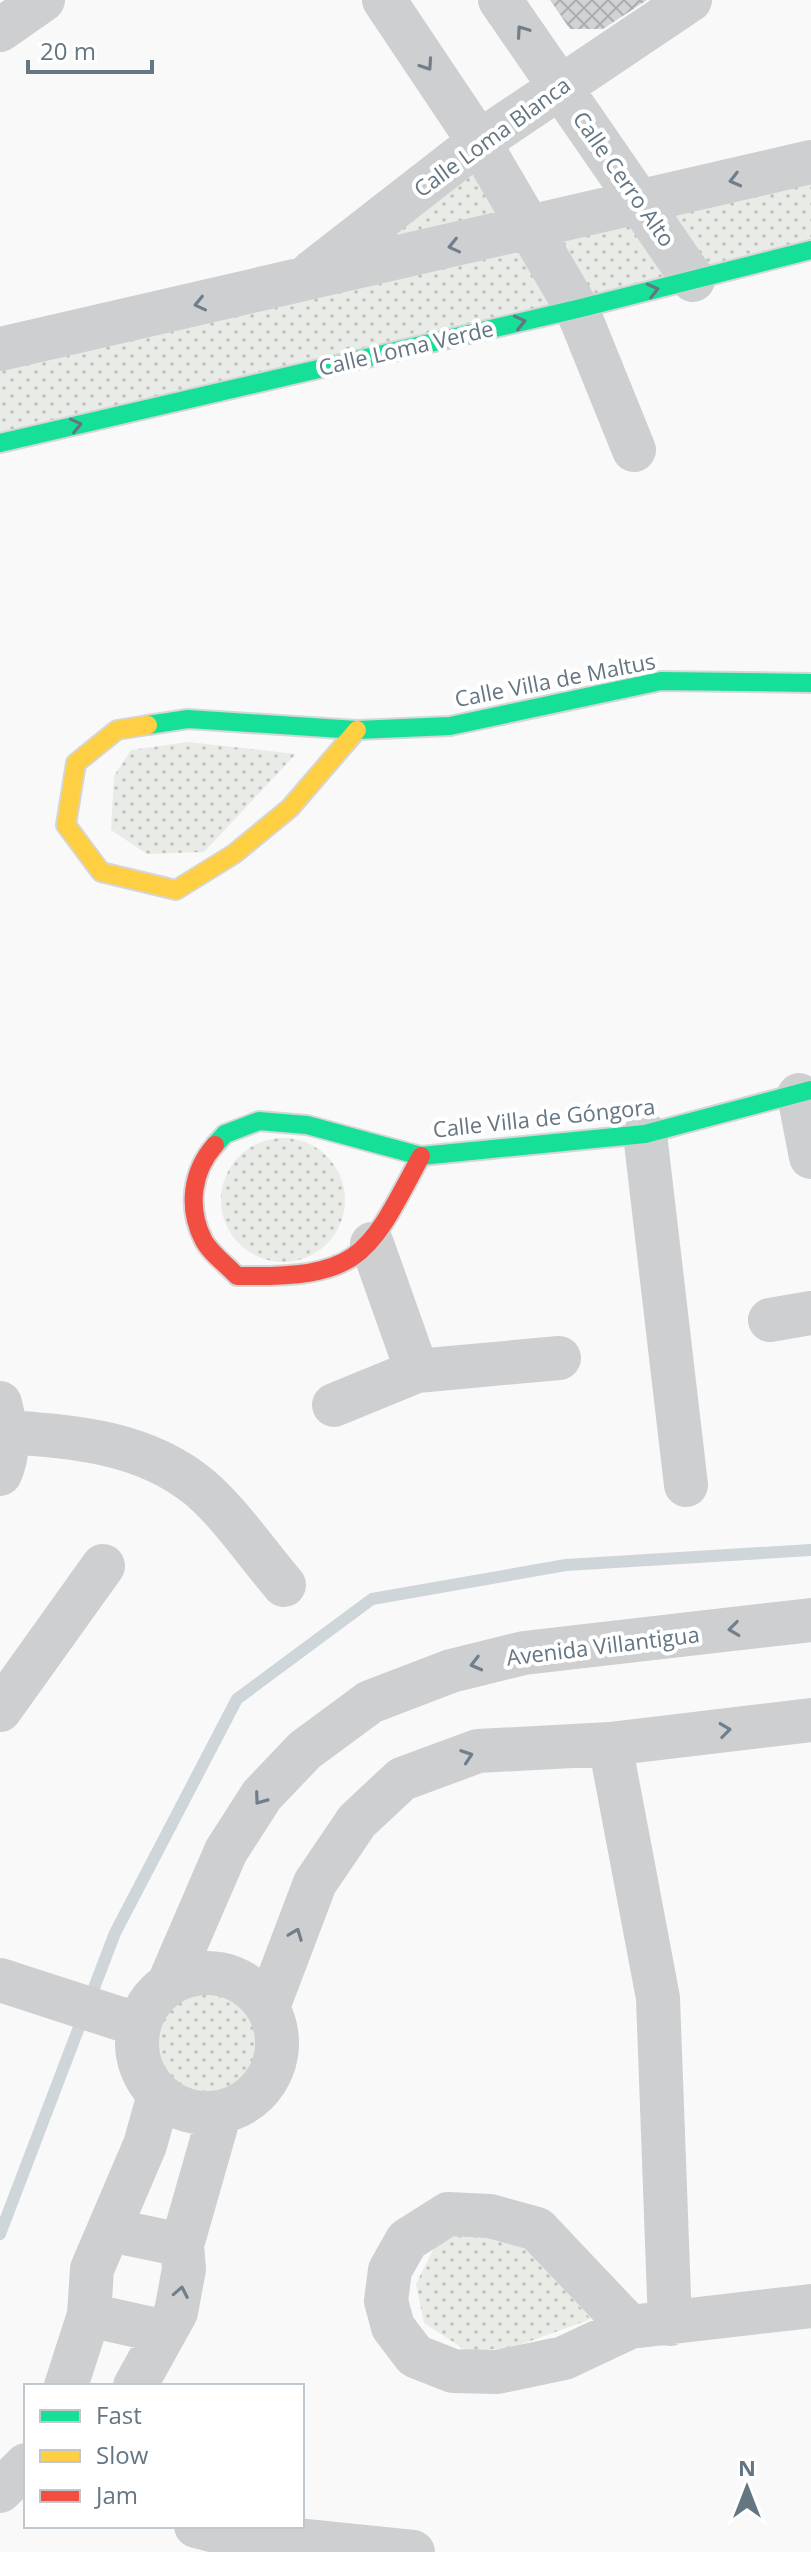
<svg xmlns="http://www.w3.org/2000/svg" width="811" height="2552" font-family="'Open Sans',sans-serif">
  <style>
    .park { fill: url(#park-dots) }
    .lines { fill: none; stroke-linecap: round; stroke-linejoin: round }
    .stream { stroke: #ced6d9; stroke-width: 12 }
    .building { fill: url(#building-cross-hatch) }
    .fast-casing { stroke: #d5d6d7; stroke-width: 22 }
    .slow-casing { stroke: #d5d6d7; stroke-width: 22 }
    .jam-casing { stroke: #d5d6d7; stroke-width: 22 }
    .street { stroke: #cecfd0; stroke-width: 44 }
    .fast { stroke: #16e098; stroke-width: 18 }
    .slow { stroke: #ffcf43; stroke-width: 18 }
    .jam { stroke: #f24e42; stroke-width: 18 }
    .oneway { stroke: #707f8b }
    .oneway2 { stroke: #657683 }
    .labels { text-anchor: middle; stroke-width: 8; stroke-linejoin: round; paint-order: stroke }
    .street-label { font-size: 22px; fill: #657683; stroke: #fff }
  </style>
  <defs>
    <pattern id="park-dots" width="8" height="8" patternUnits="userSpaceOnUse" patternTransform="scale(2)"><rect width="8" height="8" fill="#e8ebe6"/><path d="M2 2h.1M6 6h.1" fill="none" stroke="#c0c3c0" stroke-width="1.8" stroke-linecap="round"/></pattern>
    <pattern id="building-cross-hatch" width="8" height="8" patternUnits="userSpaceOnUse" patternTransform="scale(2)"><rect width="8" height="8" fill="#d0d2d3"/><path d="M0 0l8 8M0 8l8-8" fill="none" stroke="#acafb1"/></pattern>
  </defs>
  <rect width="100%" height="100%" fill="#f9f9f9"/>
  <path class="park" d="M 479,142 L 530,228 L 811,162 L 811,250 L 0,443 L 0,347 L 305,278 Z
    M 188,742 L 296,754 L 204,852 L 147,854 L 111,830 L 114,776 L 131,750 Z
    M221 1200a62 62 0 1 1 124 0a62 62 0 1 1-124 0Z
    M156 2041a51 51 0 1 1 102 0a51 51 0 1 1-102 0Z
    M 473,2227 L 522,2243 L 591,2319 L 511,2348 L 467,2351 L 424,2323 L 416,2284 L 435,2246 Z"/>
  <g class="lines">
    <path class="stream" d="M 0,2234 L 115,1933 L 237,1699 L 372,1599 L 566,1565 L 811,1550"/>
  </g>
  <path class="building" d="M 550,0 L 647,0 L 603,29 L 570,29 Z"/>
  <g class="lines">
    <defs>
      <path id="fast" d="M 0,443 L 577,309 L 811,250
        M 148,725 L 188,719 L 357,730 L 450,726 L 661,681 L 811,683
        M 215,1145 L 225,1134 L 259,1121 L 307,1125 L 421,1156 L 645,1134 L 811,1090"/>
      <path id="slow" d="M 148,725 L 117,730 L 76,763 L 66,825 L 101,872 L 176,890 L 234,854 L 290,808 L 357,730"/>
      <path id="jam" d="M 215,1145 C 192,1171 187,1207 203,1239 C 209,1252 227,1265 237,1276 C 361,1278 367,1258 421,1156"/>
    </defs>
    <use href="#fast" class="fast-casing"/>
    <use href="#slow" class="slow-casing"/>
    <use href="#jam" class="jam-casing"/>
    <path class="street" d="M 384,0 L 479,142 L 577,309 L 634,450
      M 500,0 L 693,280
      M 0,30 L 43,0
      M 312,272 L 479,142 L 690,0
      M 0,349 L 811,162
      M 799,1095 L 811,1157
      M 645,1134 L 686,1485
      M 372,1244 L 417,1371
      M 770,1320 L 811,1313
      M 0,1403 C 6,1427 11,1450 0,1474
      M 334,1405 L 417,1371 L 559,1358
      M 8,1432 C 76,1437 144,1442 199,1487 C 229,1512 258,1555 284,1585
      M 0,1710 L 103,1566
      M 610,1744 L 658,1998 L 670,2324
      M137 2043a70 70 0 1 1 140 0a70 70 0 1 1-140 0Z
      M 0,1980 L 139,2025
      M 169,1983 L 226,1851 L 262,1795 L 305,1750 L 370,1702 L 451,1671 L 524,1653 L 811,1620
      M 268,2007 L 315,1883 L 357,1821 L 402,1779 L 478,1751 L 610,1744 L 811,1720
      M 110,2230 L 182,2245
      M 89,2315 L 165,2332
      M 630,2327 L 537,2229 L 490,2216 L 448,2214 L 407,2240 L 390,2270 L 386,2301 L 393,2327 L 415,2356 L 453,2371 L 497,2372 L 564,2358 L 630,2327 L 811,2306
      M 66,2386 L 89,2315 L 92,2269 L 145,2145 L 159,2095
      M 135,2386 L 176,2312 L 184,2269 L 182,2245 L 220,2112
      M 0,2491 L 26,2465
      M 196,2526 L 219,2532 L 413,2552"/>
    <use href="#fast" class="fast"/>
    <use href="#slow" class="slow"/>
    <use href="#jam" class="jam"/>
  </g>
  <defs><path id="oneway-chevron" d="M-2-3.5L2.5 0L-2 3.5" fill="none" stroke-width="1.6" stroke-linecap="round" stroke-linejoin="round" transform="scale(2)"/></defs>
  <g class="oneway">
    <use href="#oneway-chevron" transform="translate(522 31) rotate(-125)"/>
    <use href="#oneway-chevron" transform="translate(427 65) rotate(56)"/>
    <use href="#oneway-chevron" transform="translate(735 180) rotate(166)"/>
    <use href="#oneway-chevron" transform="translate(454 246) rotate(167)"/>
    <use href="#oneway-chevron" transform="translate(200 304) rotate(167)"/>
    <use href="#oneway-chevron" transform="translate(734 1629) rotate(173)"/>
    <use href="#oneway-chevron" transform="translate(476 1664) rotate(166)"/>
    <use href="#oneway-chevron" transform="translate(725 1730) rotate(-7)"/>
    <use href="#oneway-chevron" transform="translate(467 1756) rotate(-19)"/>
    <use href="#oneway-chevron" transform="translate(260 1799) rotate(126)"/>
    <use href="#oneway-chevron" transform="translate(296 1934) rotate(-69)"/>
    <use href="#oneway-chevron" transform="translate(181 2292) rotate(-79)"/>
  </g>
  <g class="oneway2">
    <use href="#oneway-chevron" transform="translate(653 290) rotate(-14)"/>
    <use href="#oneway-chevron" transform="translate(520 322) rotate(-13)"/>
    <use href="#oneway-chevron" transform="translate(76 425) rotate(-13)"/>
  </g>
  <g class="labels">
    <g class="street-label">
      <text transform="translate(492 137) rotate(-36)" y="8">Calle Loma Blanca</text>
      <text transform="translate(624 179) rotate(55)" y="8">Calle Cerro Alto</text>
      <text transform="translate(406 348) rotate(-13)" y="8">Calle Loma Verde</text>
      <text transform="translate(555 680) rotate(-11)" y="8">Calle Villa de Maltus</text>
      <text transform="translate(544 1118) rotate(-6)" y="8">Calle Villa de Góngora</text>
      <text transform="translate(603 1646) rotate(-7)" y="8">Avenida Villantigua</text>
    </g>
  </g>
  <rect x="24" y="2384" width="280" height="144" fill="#ffffff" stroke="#c1c8cd" stroke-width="2"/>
  <rect x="40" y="2410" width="40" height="12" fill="#16e098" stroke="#c1c8cd" stroke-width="2"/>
  <text x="96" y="2424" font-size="24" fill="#657683">Fast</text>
  <rect x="40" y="2450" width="40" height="12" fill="#ffcf43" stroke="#c1c8cd" stroke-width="2"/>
  <text x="96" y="2464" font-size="24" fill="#657683">Slow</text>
  <rect x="40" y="2490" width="40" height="12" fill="#f24e42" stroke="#c1c8cd" stroke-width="2"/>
  <text x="96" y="2504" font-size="24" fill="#657683">Jam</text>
  <g transform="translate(747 2488)" stroke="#ffffff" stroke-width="6" paint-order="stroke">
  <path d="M0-6L14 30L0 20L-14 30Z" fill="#657683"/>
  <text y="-12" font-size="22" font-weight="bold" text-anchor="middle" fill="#657683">N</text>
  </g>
  <path d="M28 60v12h124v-12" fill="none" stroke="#657683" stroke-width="4"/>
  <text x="40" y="60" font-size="24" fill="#657683" stroke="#ffffff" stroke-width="6" paint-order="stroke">20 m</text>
</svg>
